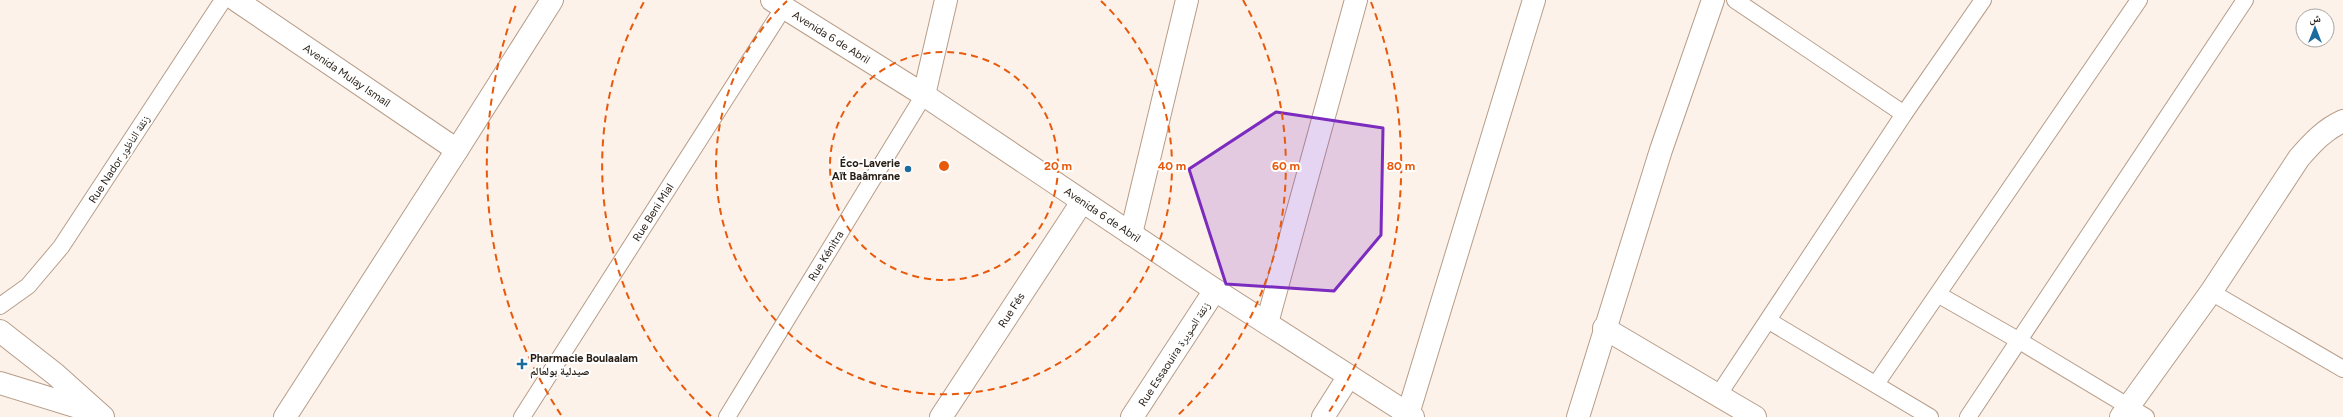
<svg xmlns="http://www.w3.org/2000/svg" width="2343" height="417" font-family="Figtree,'Noto Naskh Arabic',sans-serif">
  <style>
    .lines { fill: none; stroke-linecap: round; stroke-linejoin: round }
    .lane-casing { stroke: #b69d89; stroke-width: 18 }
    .street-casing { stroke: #b69d89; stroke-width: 24 }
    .secondary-casing { stroke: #b69d89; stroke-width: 24 }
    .lane { stroke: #fff; stroke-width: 16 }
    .street { stroke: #fff; stroke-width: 22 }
    .secondary { stroke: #fff; stroke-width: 22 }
    .marked { fill: #7b2cbf; fill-opacity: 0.2; stroke: #7b2cbf; stroke-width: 3; stroke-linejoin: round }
    .ring { fill: none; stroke: #e8590c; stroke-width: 2; stroke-dasharray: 7 5 }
    .poi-dot { fill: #196c9d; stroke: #fff; stroke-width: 1.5 }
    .labels { text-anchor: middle; stroke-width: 4; stroke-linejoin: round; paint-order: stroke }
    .street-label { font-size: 11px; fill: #251c14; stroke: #fff }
    .poi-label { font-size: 11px; font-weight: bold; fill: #251c14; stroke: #fff; text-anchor: end }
    .centre { fill: #e8590c; stroke: #fff; stroke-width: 2 }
    .ring-label { font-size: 12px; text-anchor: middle; font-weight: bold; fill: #e8590c; stroke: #fff; stroke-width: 4; stroke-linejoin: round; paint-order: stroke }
  </style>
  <rect width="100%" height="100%" fill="#fdf2e9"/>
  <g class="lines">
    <defs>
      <g id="lane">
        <path d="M 1735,0 L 1904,114"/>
        <path d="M 2211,292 L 2343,369"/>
        <path d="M 1939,295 L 2018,340 L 2146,417"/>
        <path d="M 0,306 L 28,286 L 61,247 L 223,0"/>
        <path d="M 1769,321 L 1930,417"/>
        <path d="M 1876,384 L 2139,0"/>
        <path d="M 1719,394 L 1904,114 L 1983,0"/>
        <path id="s1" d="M 522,417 L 784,7"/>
        <path id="s2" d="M 727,417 L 924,95"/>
        <path d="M 1968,417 L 2245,0"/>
      </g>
      <g id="street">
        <path id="s3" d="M 236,0 L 457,150"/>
        <path id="s4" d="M 772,0 L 924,95 L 1215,290 L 1413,417"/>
        <path d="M 924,95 L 946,0"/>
        <path d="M 1131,234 L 1187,0"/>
        <path d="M 1267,323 L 1356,0"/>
        <path d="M 1604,328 L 1755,417"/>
        <path d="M 1408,414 L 1534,0"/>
        <path id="s5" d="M 941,417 L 1082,202"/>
        <path d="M 1132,417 L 1215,290"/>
        <path d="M 1323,417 L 1349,376"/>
        <path d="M 1578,417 L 1661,150 L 1713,0"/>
        <path d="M 2121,417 L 2211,292 L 2299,158 C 2312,143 2325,129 2343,121"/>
      </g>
      <path id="secondary" d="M 0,331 L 55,374 L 103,417
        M 0,383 L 91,411
        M 285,417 L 457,150 L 552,0"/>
    </defs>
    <use href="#lane" class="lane-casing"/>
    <use href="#street" class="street-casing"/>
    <use href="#secondary" class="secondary-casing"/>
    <use href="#lane" class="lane"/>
    <use href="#street" class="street"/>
    <use href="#secondary" class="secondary"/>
  </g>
  <path class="marked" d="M 1276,112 L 1383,128 L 1381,235 L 1334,291 L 1226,284 L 1189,169 Z"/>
  <g class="ring">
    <circle cx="944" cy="166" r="114"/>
    <path d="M1101 1A228 228 0 1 1 787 1"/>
    <path d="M711 416A342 342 0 0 1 645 0M1243 0A342 342 0 0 1 1177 416"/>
    <path d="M561 415A457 457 0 0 1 517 2M1371 2A457 457 0 0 1 1327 415"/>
  </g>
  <g class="poi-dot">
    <circle cx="908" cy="169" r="4"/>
    <path d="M520 358h4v4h4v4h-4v4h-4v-4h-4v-4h4z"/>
  </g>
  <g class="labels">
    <g class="street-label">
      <text dy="4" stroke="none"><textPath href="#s4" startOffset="70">Avenida 6 de Abril</textPath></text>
      <text dy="4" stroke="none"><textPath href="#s3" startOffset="134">Avenida Mulay Ismaíl</textPath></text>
      <text transform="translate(119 159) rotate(-57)" y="4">Rue Nador زنقة الناظور</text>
      <text dy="4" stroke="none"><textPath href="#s1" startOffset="243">Rue Beni Mial</textPath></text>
      <text dy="4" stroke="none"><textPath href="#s4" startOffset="394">Avenida 6 de Abril</textPath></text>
      <text dy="4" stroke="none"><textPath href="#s2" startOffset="189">Rue Kénitra</textPath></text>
      <text dy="4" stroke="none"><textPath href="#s5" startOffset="128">Rue Fés</textPath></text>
      <text transform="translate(1174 354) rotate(-57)" y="4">Rue Essaouira زنقة الصويرة</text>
    </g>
    <g class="poi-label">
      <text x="900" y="167">Éco-Laverie<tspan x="900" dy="13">Aït Baâmrane</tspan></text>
      <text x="530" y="362" text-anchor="start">Pharmacie Boulaalam<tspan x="530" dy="13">صيدلية بولعالم</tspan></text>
    </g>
  </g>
  <circle cx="944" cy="166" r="6" class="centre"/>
  <g class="ring-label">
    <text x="1058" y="170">20 m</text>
    <text x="1172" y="170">40 m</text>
    <text x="1286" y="170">60 m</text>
    <text x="1401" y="170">80 m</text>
  </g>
  <g transform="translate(2315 28)"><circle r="19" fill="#ffffff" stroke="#a8a4a1"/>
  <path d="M0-3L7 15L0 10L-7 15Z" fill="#196c9d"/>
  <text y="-6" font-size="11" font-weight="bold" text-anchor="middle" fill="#251c14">ش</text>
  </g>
</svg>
